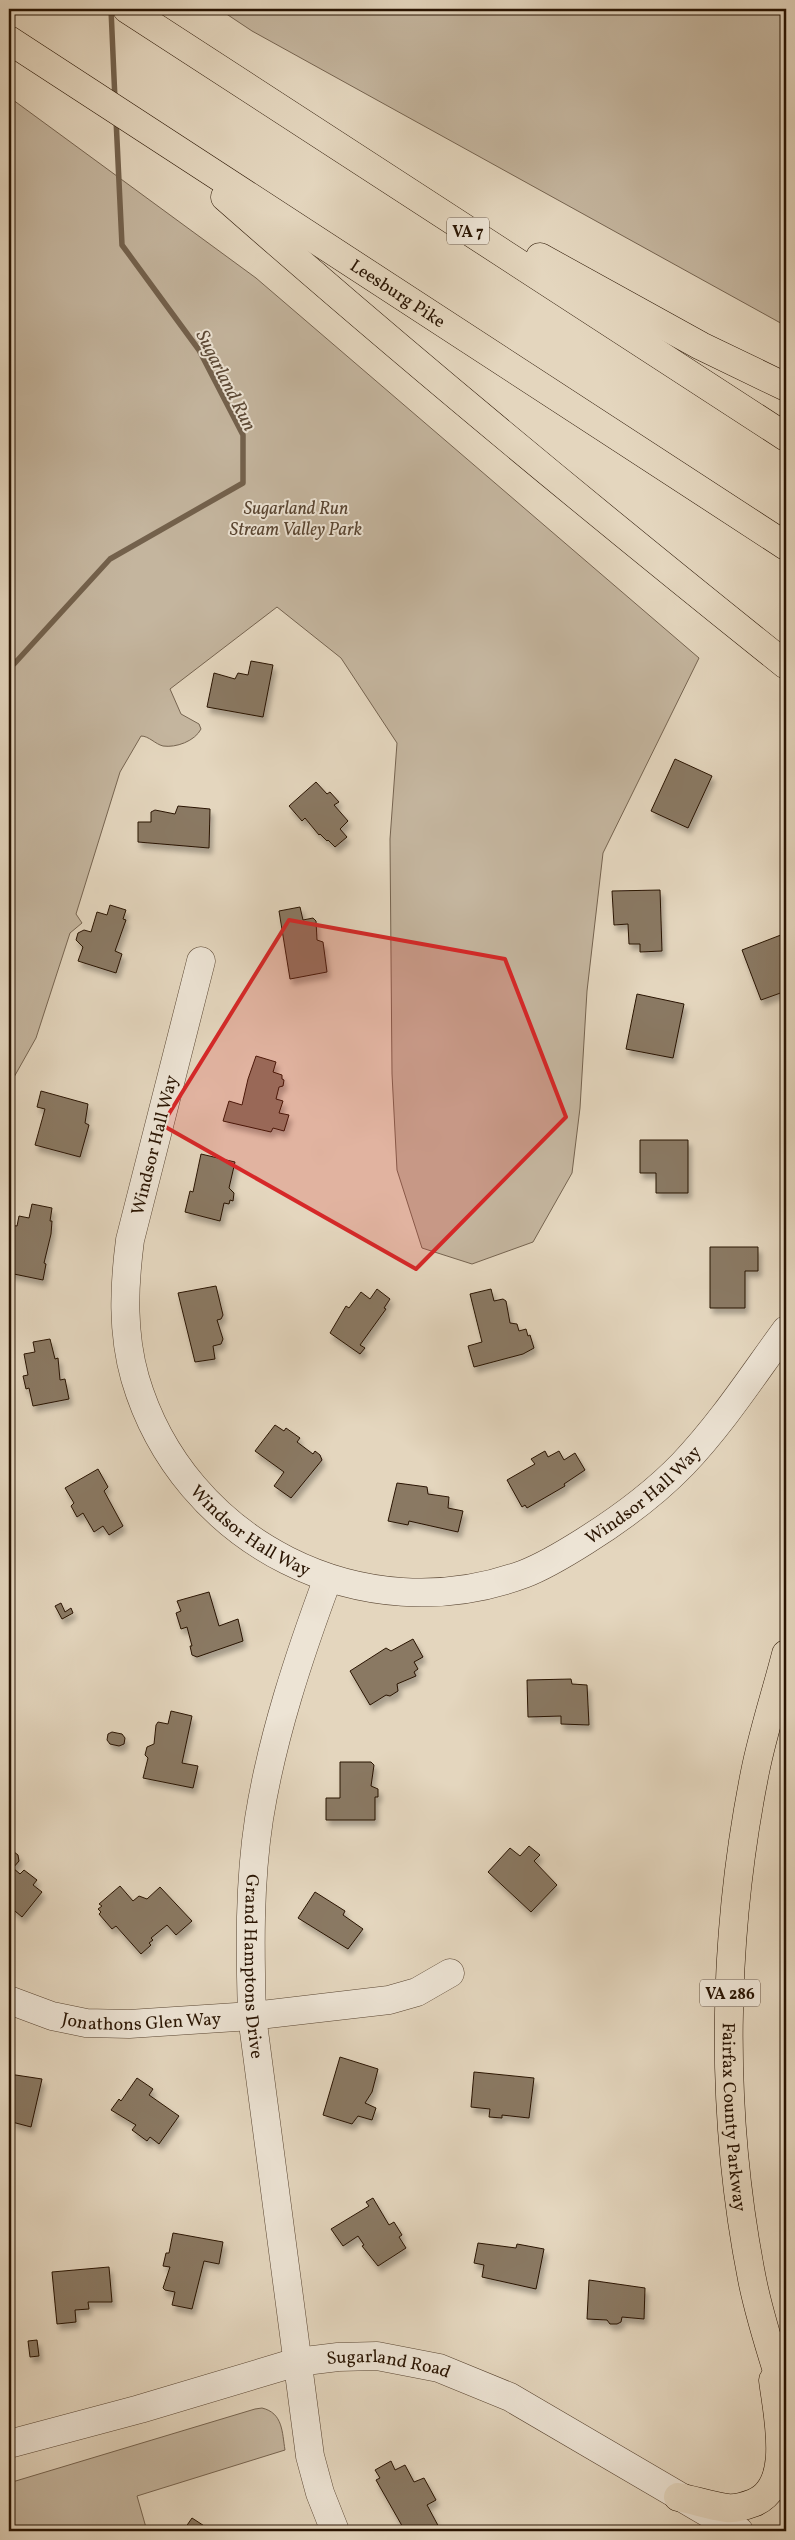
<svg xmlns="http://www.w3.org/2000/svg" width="795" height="2540" font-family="Vollkorn,serif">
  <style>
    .green { fill: #c4b59e; stroke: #766450 }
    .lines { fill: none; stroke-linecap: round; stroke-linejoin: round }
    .stream { stroke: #73614c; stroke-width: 5.5 }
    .building { fill: #8a7964; stroke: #291402; filter: url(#shadow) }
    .minor-casing { stroke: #584431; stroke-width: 29 }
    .highway-casing { stroke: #291402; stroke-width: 29 }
    .minor { stroke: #ede4d5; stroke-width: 28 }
    .highway { stroke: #e4d6be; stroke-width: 28 }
    .marked { fill: #d62828; fill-opacity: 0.2; stroke: #d62828; stroke-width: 4; stroke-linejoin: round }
    .labels { text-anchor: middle; stroke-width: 4; stroke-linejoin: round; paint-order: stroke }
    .shield { fill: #ede4d5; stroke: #645241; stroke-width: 1 }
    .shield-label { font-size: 16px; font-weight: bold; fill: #291402 }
    .street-label { font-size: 18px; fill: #291402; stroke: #ede4d5 }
    .park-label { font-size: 18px; font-style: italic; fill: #584431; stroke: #ede4d5 }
    .water-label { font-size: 19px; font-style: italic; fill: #5a4734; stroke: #ede4d5 }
  </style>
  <defs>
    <filter id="shadow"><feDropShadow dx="3" dy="5.5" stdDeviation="2.5" flood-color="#0004"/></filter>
  </defs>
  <rect width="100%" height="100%" fill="#e4d6be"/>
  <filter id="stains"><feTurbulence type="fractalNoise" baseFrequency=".004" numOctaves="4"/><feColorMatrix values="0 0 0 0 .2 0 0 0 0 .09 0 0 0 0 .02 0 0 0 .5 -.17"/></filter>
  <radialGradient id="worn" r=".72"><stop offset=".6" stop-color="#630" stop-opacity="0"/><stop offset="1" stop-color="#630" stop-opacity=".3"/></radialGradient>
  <path class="green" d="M 219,9 L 786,9 L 786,326 L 252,31 Z
    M 9,97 L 256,278 L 699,658 L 603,853 L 587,991 L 580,1108 L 572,1173 L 533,1242 L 472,1264 L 422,1248 L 397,1170 L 392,1074 L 390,839 L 397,743 L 341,658 L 277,607 L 170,689 L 181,714 L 199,724 L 201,729 C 195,741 176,748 163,746 C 155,744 149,736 141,736 L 120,772 L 76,914 L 82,923 L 70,933 L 36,1038 L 9,1086 Z
    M 262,2408 C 283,2413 282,2432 285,2450 L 137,2496 L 147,2531 L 9,2531 L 9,2483 L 255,2409 Z"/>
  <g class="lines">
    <path class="stream" d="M 111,9 L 115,100
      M 9,660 L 14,664 L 110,559 L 243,483 L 243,435 L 199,350 L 122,245 L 116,119"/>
  </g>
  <path class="building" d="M 251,661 L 273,665 L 263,717 L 207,707 L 214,673 L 235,679 L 238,673 L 248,675 Z
    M 675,759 L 712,776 L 688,828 L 651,811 Z
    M 316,782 L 327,794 L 330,792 L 339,802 L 334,805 L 348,821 L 340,829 L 347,837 L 335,847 L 328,840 L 327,841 L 320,834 L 319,835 L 305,818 L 302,821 L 289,806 Z
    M 178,806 L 210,809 L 209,848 L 138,842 L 138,822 L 151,822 L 151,812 L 155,810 L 175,814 Z
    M 660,890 L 662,951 L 640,952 L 640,944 L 629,944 L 628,924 L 614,925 L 612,891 Z
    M 110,905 L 126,910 L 123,919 L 126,920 L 115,951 L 122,954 L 116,973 L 78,961 L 83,947 L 76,940 L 78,933 L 84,930 L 91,932 L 97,912 L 107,915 Z
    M 300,907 L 303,920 L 313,918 L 316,921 L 317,940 L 323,942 L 327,972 L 290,979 L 279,911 Z
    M 786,933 L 786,991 L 761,1000 L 742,950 Z
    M 637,994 L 684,1004 L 673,1058 L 626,1049 Z
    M 256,1056 L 276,1062 L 273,1072 L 282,1075 L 282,1079 L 284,1080 L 283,1086 L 279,1087 L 276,1099 L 283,1101 L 279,1113 L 289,1115 L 284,1131 L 273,1128 L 271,1132 L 223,1121 L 229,1101 L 242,1105 L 248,1079 Z
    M 41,1091 L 88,1104 L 85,1123 L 89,1125 L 80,1157 L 35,1145 L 45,1109 L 37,1107 Z
    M 640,1140 L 688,1140 L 688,1193 L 656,1193 L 656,1173 L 640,1173 Z
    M 201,1154 L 235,1162 L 229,1188 L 234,1193 L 233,1201 L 230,1200 L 229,1204 L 224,1203 L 220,1221 L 185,1212 L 190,1191 L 193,1192 Z
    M 32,1204 L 52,1208 L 50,1221 L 52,1221 L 51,1234 L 44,1263 L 46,1264 L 43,1280 L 9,1273 L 9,1225 L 17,1226 L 19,1216 L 29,1218 Z
    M 710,1247 L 758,1247 L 758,1271 L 745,1271 L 745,1308 L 710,1308 Z
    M 216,1286 L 223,1315 L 221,1319 L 217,1320 L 223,1339 L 221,1344 L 213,1346 L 215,1359 L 195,1362 L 178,1293 Z
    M 377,1289 L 390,1299 L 384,1308 L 386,1309 L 360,1345 L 365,1348 L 360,1354 L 330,1333 L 346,1306 L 349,1308 L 361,1292 L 370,1299 Z
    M 491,1289 L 494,1301 L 503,1299 L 506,1301 L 510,1323 L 517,1324 L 519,1331 L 526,1329 L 528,1336 L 530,1335 L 534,1348 L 523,1354 L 474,1367 L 468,1346 L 482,1342 L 470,1294 Z
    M 50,1339 L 55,1359 L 58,1358 L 60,1380 L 65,1379 L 69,1399 L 33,1406 L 29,1388 L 26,1389 L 23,1376 L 28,1375 L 24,1354 L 35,1352 L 33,1342 Z
    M 275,1425 L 284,1431 L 286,1428 L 300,1438 L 297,1442 L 313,1454 L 315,1451 L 320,1455 L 322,1460 L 291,1498 L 274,1486 L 284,1472 L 255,1451 Z
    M 545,1451 L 548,1457 L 559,1451 L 564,1460 L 575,1453 L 585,1470 L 564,1484 L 565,1486 L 527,1508 L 525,1505 L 522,1507 L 507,1480 L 535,1464 L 531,1459 Z
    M 98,1469 L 108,1487 L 104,1491 L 123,1526 L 109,1535 L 103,1526 L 94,1532 L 83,1513 L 77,1517 L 71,1506 L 74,1503 L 65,1488 Z
    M 397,1483 L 427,1487 L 428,1494 L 449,1497 L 448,1508 L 463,1511 L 458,1532 L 409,1521 L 408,1525 L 388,1521 Z
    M 209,1592 L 219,1626 L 238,1619 L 243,1641 L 197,1657 L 192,1655 L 190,1646 L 192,1646 L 187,1627 L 181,1629 L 176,1613 L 181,1611 L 177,1601 Z
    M 61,1603 L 65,1612 L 71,1608 L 73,1613 L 62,1619 L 55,1606 Z
    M 413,1639 L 423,1657 L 414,1662 L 418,1669 L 414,1672 L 416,1676 L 397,1684 L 398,1691 L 390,1696 L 386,1695 L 370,1705 L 350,1671 L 386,1648 L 391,1651 Z
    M 571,1679 L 572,1684 L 587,1685 L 589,1725 L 561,1724 L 561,1716 L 528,1717 L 527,1680 Z
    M 171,1711 L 192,1716 L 182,1763 L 198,1766 L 193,1788 L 143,1778 L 148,1758 L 145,1755 L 147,1747 L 154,1744 L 156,1725 L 158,1722 L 168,1724 Z
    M 112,1732 L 122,1734 L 125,1738 L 124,1744 L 119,1746 L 110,1744 L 107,1740 L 108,1734 Z
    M 340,1762 L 371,1762 L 374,1765 L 371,1786 L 378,1789 L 378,1797 L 375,1797 L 375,1820 L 326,1820 L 326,1798 L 340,1798 Z
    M 529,1846 L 540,1855 L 534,1861 L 557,1885 L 531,1912 L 488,1872 L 510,1848 L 520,1856 Z
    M 9,1848 L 18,1855 L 19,1861 L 13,1868 L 20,1874 L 24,1870 L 37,1880 L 33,1885 L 42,1892 L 22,1917 L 9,1906 Z
    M 120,1886 L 133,1901 L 139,1896 L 147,1899 L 160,1887 L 192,1921 L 176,1935 L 167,1925 L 151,1938 L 153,1940 L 149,1943 L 151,1945 L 141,1954 L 116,1926 L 112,1929 L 99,1914 L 101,1912 L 98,1909 L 102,1906 L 99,1904 Z
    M 315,1892 L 345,1911 L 343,1915 L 363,1929 L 348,1949 L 298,1918 Z
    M 340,2057 L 378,2069 L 372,2092 L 365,2103 L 376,2108 L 372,2120 L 358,2116 L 352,2124 L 323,2115 Z
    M 474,2072 L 534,2078 L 529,2118 L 502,2115 L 502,2118 L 489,2117 L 490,2109 L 471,2107 Z
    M 9,2074 L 42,2079 L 31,2127 L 12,2122 L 14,2114 L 9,2113 Z
    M 137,2078 L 153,2089 L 149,2095 L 179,2116 L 159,2144 L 150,2137 L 147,2141 L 132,2130 L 136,2125 L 111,2110 L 119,2099 L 121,2101 Z
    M 373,2198 L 389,2225 L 394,2222 L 402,2235 L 399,2237 L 406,2248 L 378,2266 L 362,2246 L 364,2245 L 358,2236 L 343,2246 L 331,2229 L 369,2206 L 366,2202 Z
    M 173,2233 L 223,2242 L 219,2264 L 204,2261 L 192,2309 L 172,2305 L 175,2292 L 165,2290 L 163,2288 L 170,2267 L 163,2266 L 166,2253 L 169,2253 Z
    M 478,2243 L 516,2248 L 517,2244 L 544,2249 L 536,2289 L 482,2277 L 484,2265 L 474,2263 Z
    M 109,2267 L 112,2302 L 88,2302 L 89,2309 L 75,2310 L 76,2322 L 57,2324 L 52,2272 Z
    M 589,2280 L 645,2288 L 644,2319 L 622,2317 L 621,2322 L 617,2324 L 610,2324 L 607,2320 L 587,2319 Z
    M 37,2340 L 39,2356 L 30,2357 L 28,2341 Z
    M 391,2461 L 395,2470 L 405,2465 L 414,2482 L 424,2478 L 436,2500 L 427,2505 L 441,2531 L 405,2531 L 376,2480 L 380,2478 L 375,2470 Z
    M 192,2518 L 212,2531 L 183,2531 Z"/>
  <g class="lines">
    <defs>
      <g id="minor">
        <path id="s1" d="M 201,961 L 130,1240 C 124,1286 122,1332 135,1378 C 183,1543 363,1634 524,1574 C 545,1566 566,1553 585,1541 C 620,1519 654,1494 683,1464 C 722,1423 753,1375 786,1330"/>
        <path id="s2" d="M 328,1578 C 299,1656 272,1737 259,1819 C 249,1884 250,1950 252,2016 L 310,2456 L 320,2493 L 335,2531"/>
        <path id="s3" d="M 9,2000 L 52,2016 L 86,2023 L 129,2024 L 252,2016 L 389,2000 L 417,1992 L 450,1973"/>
        <path id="s4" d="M 9,2444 L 140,2409 L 297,2362 L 338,2357 L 377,2356 L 439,2368 L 510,2397 L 739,2531"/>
      </g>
      <g id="highway">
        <path d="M 127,9 L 786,437"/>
        <path id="s5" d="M 9,40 L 786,546"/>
        <path d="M 225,197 C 408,358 596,513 786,665"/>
        <path d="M 540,257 L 701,346 L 786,387"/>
        <path id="s6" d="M 786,1654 C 776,1693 763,1732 755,1772 C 722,1938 719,2112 752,2279 C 760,2320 774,2360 786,2400"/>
        <path d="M 678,2497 C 694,2500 711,2506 727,2508 C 736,2509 745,2506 753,2503 C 795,2487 777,2414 773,2380"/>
      </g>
    </defs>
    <use href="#minor" class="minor-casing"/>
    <use href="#highway" class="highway-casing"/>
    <use href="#minor" class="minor"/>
    <use href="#highway" class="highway"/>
  </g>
  <path class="marked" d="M 289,920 L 505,959 L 566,1117 L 416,1269 L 162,1125 Z"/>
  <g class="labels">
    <g class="shield">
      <rect x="447" y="217.5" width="42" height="27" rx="4"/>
      <rect x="700" y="1979.5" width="60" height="27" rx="4"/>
    </g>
    <g class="shield-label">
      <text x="468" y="237">VA 7</text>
      <text x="730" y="1999">VA 286</text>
    </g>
    <g class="street-label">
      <text dy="6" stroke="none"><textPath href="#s5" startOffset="464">Leesburg Pike</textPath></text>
      <text transform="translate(154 1145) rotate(-76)" y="6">Windsor Hall Way</text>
      <text dy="6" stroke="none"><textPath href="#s1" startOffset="1059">Windsor Hall Way</textPath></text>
      <text dy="6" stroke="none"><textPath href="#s1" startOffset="624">Windsor Hall Way</textPath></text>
      <text dy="6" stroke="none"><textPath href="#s2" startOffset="399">Grand Hamptons Drive</textPath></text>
      <text dy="6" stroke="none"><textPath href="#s3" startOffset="136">Jonathons Glen Way</textPath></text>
      <text dy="6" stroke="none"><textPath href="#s6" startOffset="469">Fairfax County Parkway</textPath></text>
      <text dy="6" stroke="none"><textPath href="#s4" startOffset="392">Sugarland Road</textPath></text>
    </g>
    <g class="park-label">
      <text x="296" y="514">Sugarland Run<tspan x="296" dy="21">Stream Valley Park</tspan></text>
    </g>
    <g class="water-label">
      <text transform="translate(227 380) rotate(63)" y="7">Sugarland Run</text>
    </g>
  </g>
  <rect width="795" height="2540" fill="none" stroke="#e4d6be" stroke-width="30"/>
  <rect x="10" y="10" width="775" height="2520" fill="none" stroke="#291402" stroke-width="2.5"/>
  <rect x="15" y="15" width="765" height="2510" fill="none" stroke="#291402"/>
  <rect width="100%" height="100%" filter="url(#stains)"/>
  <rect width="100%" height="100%" fill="url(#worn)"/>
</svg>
